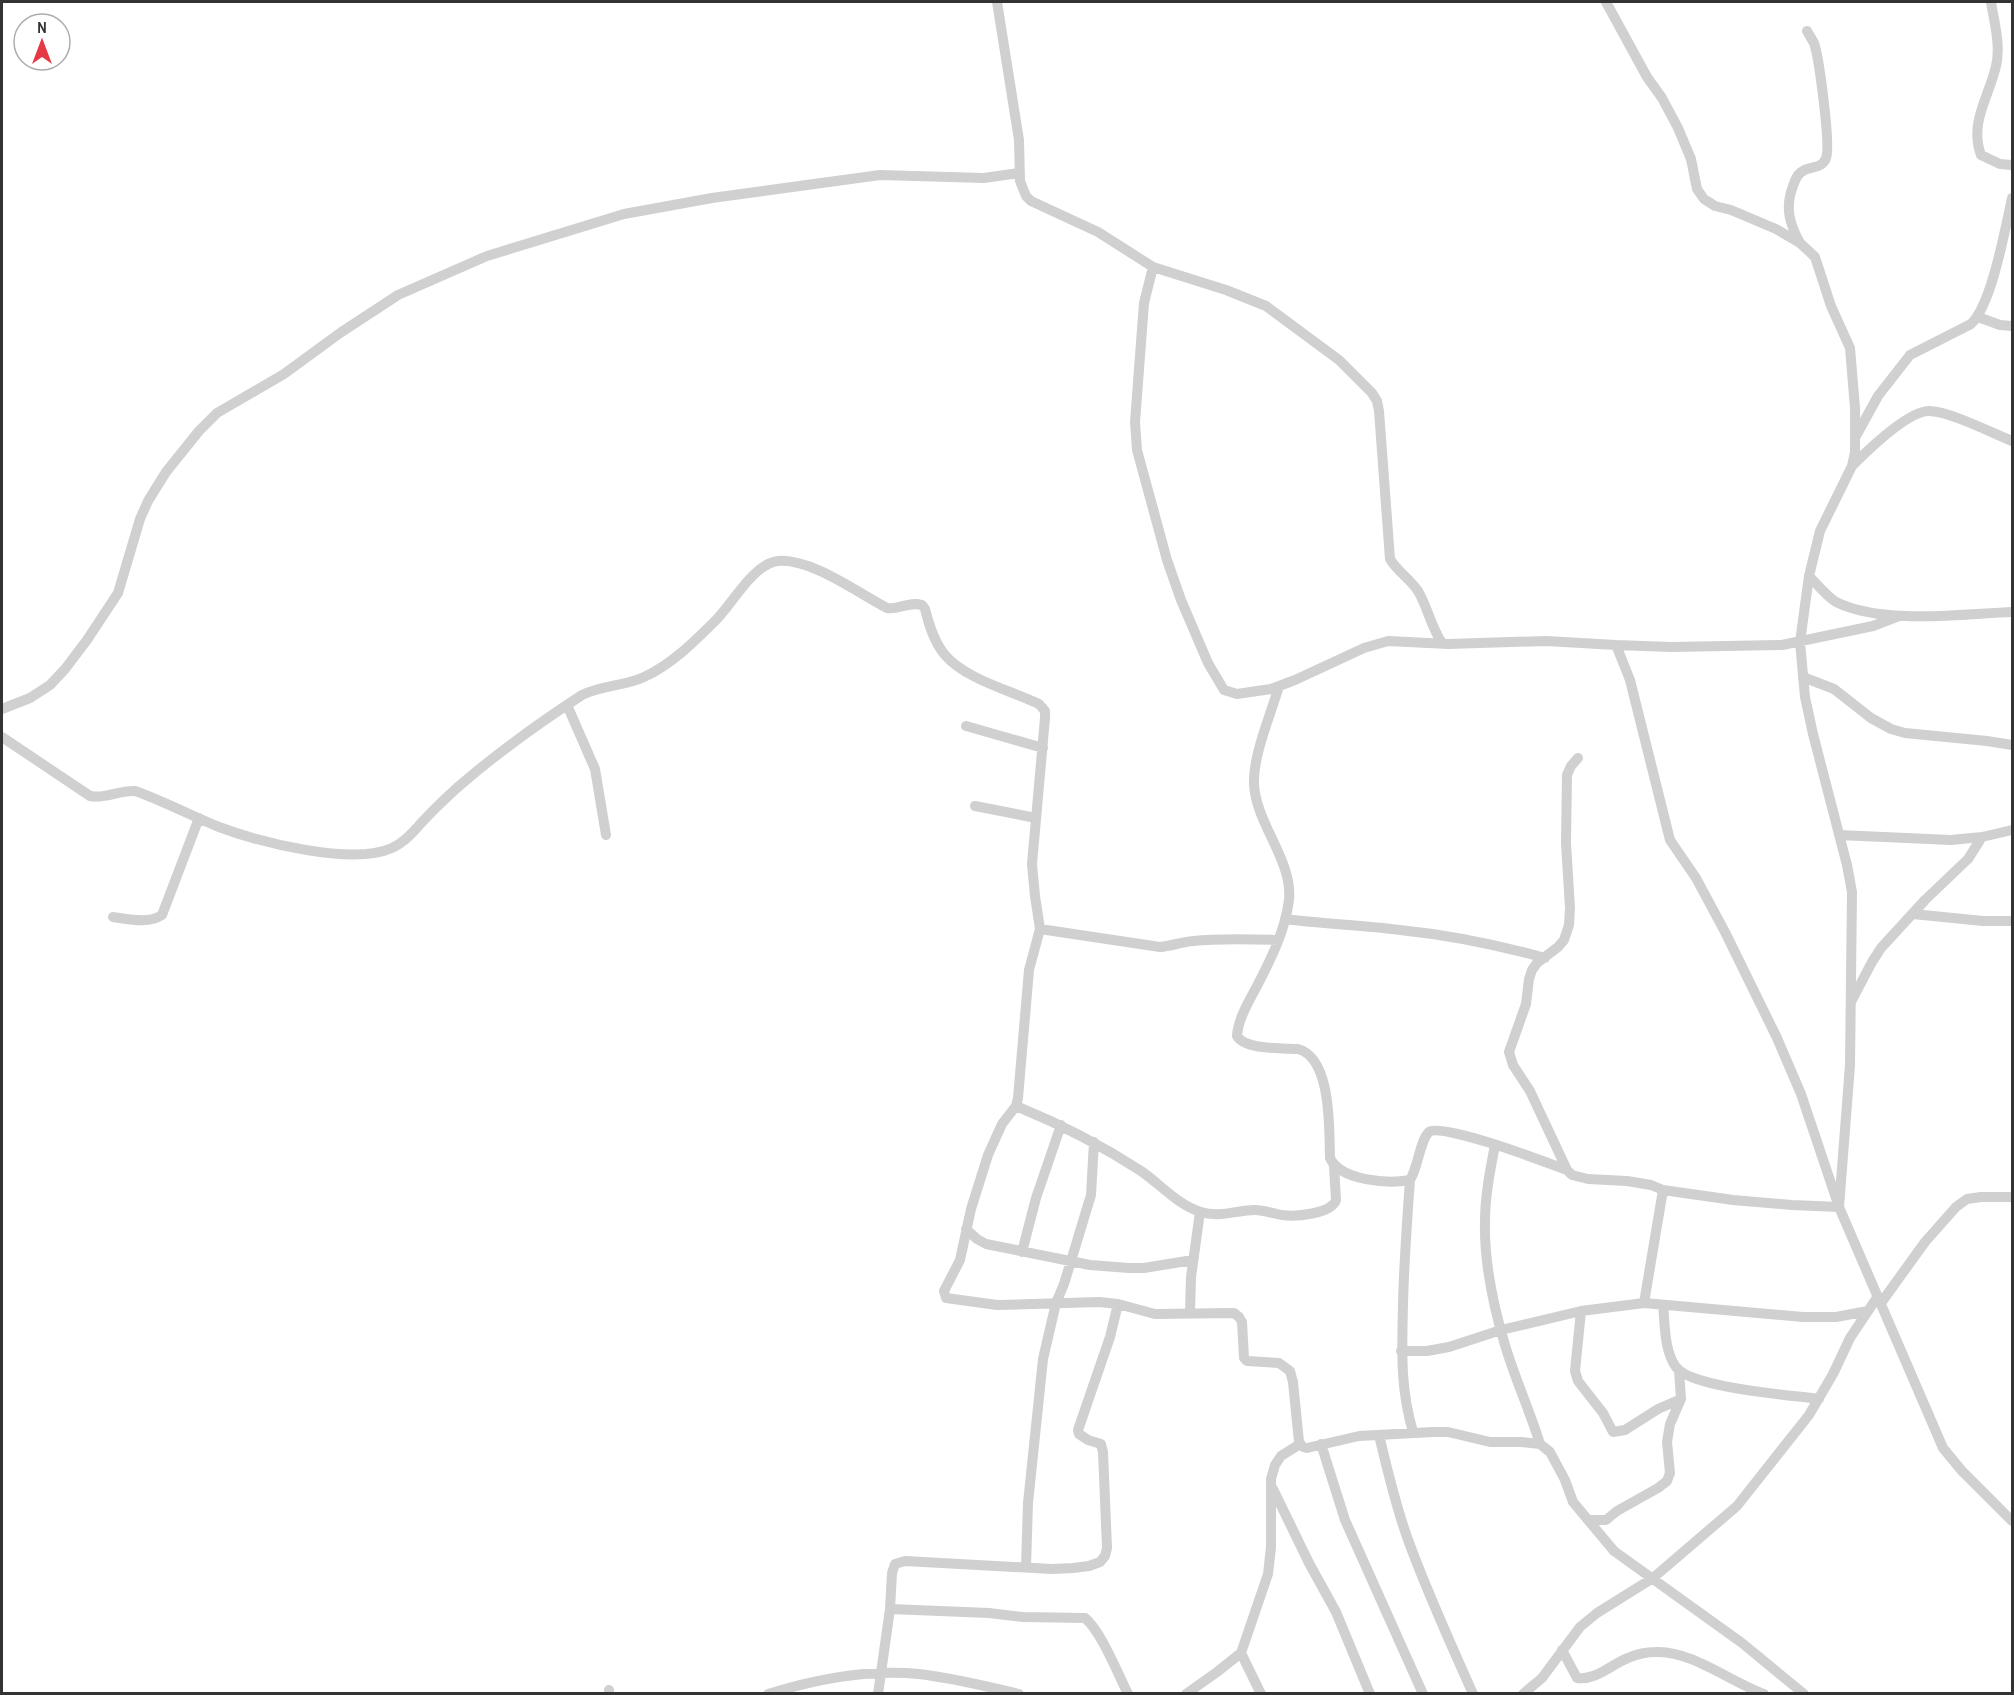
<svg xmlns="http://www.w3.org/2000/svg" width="2014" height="1695" font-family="'Archivo Narrow',sans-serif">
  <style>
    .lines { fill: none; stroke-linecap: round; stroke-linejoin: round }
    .street { stroke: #d0d0d0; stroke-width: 10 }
  </style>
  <rect width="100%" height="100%" fill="#fff"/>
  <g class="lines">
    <path class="street" d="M 997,2 L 1019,140 L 1020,181 L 1026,196 L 1031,201 L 1098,232 L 1153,267 L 1226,290 L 1266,306 L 1339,360 L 1372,393 L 1377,401 L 1379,411 L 1390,559 C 1397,571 1410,579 1418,591 C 1428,608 1431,627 1442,643
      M 1991,2 C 1994,21 2001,46 1996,66 C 1989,97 1969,123 1981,155 L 2000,164 L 2012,165
      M 1800,243 C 1789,223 1785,207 1793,186 C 1795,180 1797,174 1803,171 C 1811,166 1822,169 1826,158 C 1831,147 1819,57 1814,43 C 1812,39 1809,35 1807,31
      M 1153,267 L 1144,303 L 1135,422 L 1137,450 L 1167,560 L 1181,600 L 1208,663 L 1224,690 L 1237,694 L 1271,689 L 1295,680 L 1364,648 L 1388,641 L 1448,644 L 1546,641 L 1616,645 L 1630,680 L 1670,840 L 1696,878 L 1725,932 L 1777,1038 L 1801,1094 L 1839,1207 L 1943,1448 L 1962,1471 L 2012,1521
      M 1978,317 L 2000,325 L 2012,326
      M 1856,436 L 1878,396 L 1910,355 L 1971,324 C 1992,304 2005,229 2012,198
      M 1852,466 C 1867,451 1909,410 1930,411 C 1951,412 1992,433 2012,441
      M 1809,576 C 1817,584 1826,596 1836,602 C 1883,625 1961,614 2012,612
      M 1616,645 L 1671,647 L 1782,645 L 1873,626 L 1899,616
      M 1803,677 L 1834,689 L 1871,718 L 1891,729 L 1905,733 L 1987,741 L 2012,745
      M 1279,686 C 1271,714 1253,755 1254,783 C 1255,823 1293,860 1289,900 C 1285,931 1271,959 1257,986 C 1249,1001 1238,1019 1237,1036 C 1245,1050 1282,1048 1298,1049 C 1332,1058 1329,1130 1330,1158 C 1341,1181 1388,1184 1410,1180 C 1418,1168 1420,1140 1429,1132 C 1441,1122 1548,1163 1567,1170
      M 567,705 L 595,769 L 606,835
      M 2,709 L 30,698 L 50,685 L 65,669 L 87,640 L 118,593 L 140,519 L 148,501 L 166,472 L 199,431 L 217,413 L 284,374 L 340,333 L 398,295 L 487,256 L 624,214 L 712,198 L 880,175 L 984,178 L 1019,173
      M 966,726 L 1043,748
      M 2,737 L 90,796 C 106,799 119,790 135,791 C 164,801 191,816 219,827 C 259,842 352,866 392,848 C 406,842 415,829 426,818 C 436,807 447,797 458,787 C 497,753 539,723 582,695 C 603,685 625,686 644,677 C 671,665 695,641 716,620 C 733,603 753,564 778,561 C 811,558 858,593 887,608 C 899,610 909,601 922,605 L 925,609 C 929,625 934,642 945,655 C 965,679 1012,691 1039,704 L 1045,711 L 1045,718 L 1032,864 L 1035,896 L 1040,929 L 1029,970 L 1018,1098 L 1016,1106 L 1002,1124 L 988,1155 L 971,1209 L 960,1260 L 944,1291 L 946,1298 L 997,1305 L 1099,1302 L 1118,1304 L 1155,1314 L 1234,1313 L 1239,1317 L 1242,1322 L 1244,1358 L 1247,1361 L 1279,1363 L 1290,1371 L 1293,1382 L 1299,1442 L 1303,1447 L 1307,1448 L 1359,1436 L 1433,1432 L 1448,1432 L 1490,1442 L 1521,1442 L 1540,1444 L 1550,1452 L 1565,1480 L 1573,1502 L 1614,1551 L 1742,1643 L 1804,1694
      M 1578,758 L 1571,766 L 1567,775 L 1566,843 L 1570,908 L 1569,925 L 1564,940 L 1558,947 L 1537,963 L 1532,970 L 1529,979 L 1526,1004 L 1509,1052 L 1513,1065 L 1530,1091 L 1567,1170 L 1572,1175 L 1588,1179 L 1627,1181 L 1651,1185 L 1663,1190 L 1733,1200 L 1792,1205 L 1839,1207 L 1850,1065 L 1852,892 L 1847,865 L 1813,734 L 1805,697 L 1800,642 L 1809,576 L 1820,531 L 1852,466 L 1855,452 L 1855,408 L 1850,348 L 1831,306 L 1815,257 L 1800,243 L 1776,229 L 1731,210 L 1715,206 L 1704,199 L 1697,189 L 1691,159 L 1678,128 L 1662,98 L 1647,77 L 1606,2
      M 975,806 L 1036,818
      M 1839,835 L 1951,840 L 1982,837 L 2012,830
      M 1913,914 L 1983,921 L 2012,921
      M 113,917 C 128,919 149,924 162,915 L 199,818
      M 1285,919 C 1323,924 1362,925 1400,930 C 1449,935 1498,945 1545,958
      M 1040,929 L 1160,947 C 1171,946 1182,942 1193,941 C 1221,938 1250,939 1278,940
      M 1851,1002 L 1872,962 L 1881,948 L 1925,900 L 1968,859 L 1982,837
      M 1016,1106 C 1060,1124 1101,1145 1141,1171 C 1160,1184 1179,1206 1201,1212 C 1220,1218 1237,1210 1255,1210 C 1265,1210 1273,1214 1282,1215 C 1295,1217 1331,1214 1336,1200 L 1334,1166
      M 1495,1145 C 1490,1171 1485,1196 1485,1222 C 1484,1261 1494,1308 1505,1345 C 1515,1379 1530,1411 1540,1444
      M 1410,1180 C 1407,1221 1404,1263 1403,1304 C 1402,1350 1400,1388 1413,1432
      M 966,1229 L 977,1239 L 986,1244 L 1090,1265 L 1129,1268 L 1144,1268 L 1193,1260
      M 1022,1252 L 1036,1198 L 1061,1125
      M 1644,1303 L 1663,1190
      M 1881,1303 L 1925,1242 L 1956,1207 L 1967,1199 L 1981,1197 L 2012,1197
      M 1663,1305 C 1665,1324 1664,1351 1676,1367 C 1691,1388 1791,1395 1819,1399
      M 1581,1311 L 1575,1371 L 1578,1381 L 1603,1413 L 1613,1432 L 1625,1430 L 1658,1409 L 1681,1399
      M 1190,1313 L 1191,1277 L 1200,1212
      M 1401,1351 L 1427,1351 L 1449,1347 L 1501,1330 L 1581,1311 L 1644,1303 L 1803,1317 L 1836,1317 L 1868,1311
      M 1379,1435 C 1387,1469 1395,1503 1407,1537 C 1426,1590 1450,1642 1473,1694
      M 1321,1444 L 1345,1520 L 1423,1694
      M 1273,1489 L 1309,1563 L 1336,1612 L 1370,1694
      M 1588,1520 L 1606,1520 L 1617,1511 L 1658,1488 L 1667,1481 L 1670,1473 L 1667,1442 L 1670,1424 L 1681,1399 L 1679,1370
      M 1026,1567 L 1028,1503 L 1043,1359 L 1056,1303 L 1064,1284 L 1091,1195 L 1094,1142
      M 890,1609 L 989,1613 L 1023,1617 L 1085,1618 C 1101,1631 1118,1674 1128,1694
      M 1562,1650 L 1577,1678 C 1595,1681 1612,1664 1628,1658 C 1637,1654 1647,1652 1656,1652 C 1690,1650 1731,1682 1764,1694
      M 1241,1653 L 1261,1694
      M 609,1694 L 609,1690
      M 768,1694 C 816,1679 868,1669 919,1674 C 952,1678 986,1686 1019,1694
      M 878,1694 L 890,1609 L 892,1573 L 895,1564 L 905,1561 L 1052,1569 L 1073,1568 L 1089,1566 L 1100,1562 L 1105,1556 L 1107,1548 L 1103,1452 L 1101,1444 L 1088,1440 L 1079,1434 L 1078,1430 L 1110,1337 L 1118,1304
      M 1186,1694 L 1217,1672 L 1241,1653 L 1268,1574 L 1271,1547 L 1271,1479 L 1275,1465 L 1281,1456 L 1300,1444
      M 1523,1694 L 1542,1678 L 1580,1627 L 1597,1613 L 1653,1578 L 1737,1506 L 1809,1415 L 1833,1374 L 1850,1338 L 1878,1296"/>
  </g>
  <rect width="2014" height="1695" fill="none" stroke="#333333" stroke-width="6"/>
  <g transform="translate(42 42)"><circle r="28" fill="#ffffff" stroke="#adadad" stroke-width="1.5"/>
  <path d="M0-4.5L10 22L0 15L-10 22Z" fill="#e63946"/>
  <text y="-9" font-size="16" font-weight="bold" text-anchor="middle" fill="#333333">N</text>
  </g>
</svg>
